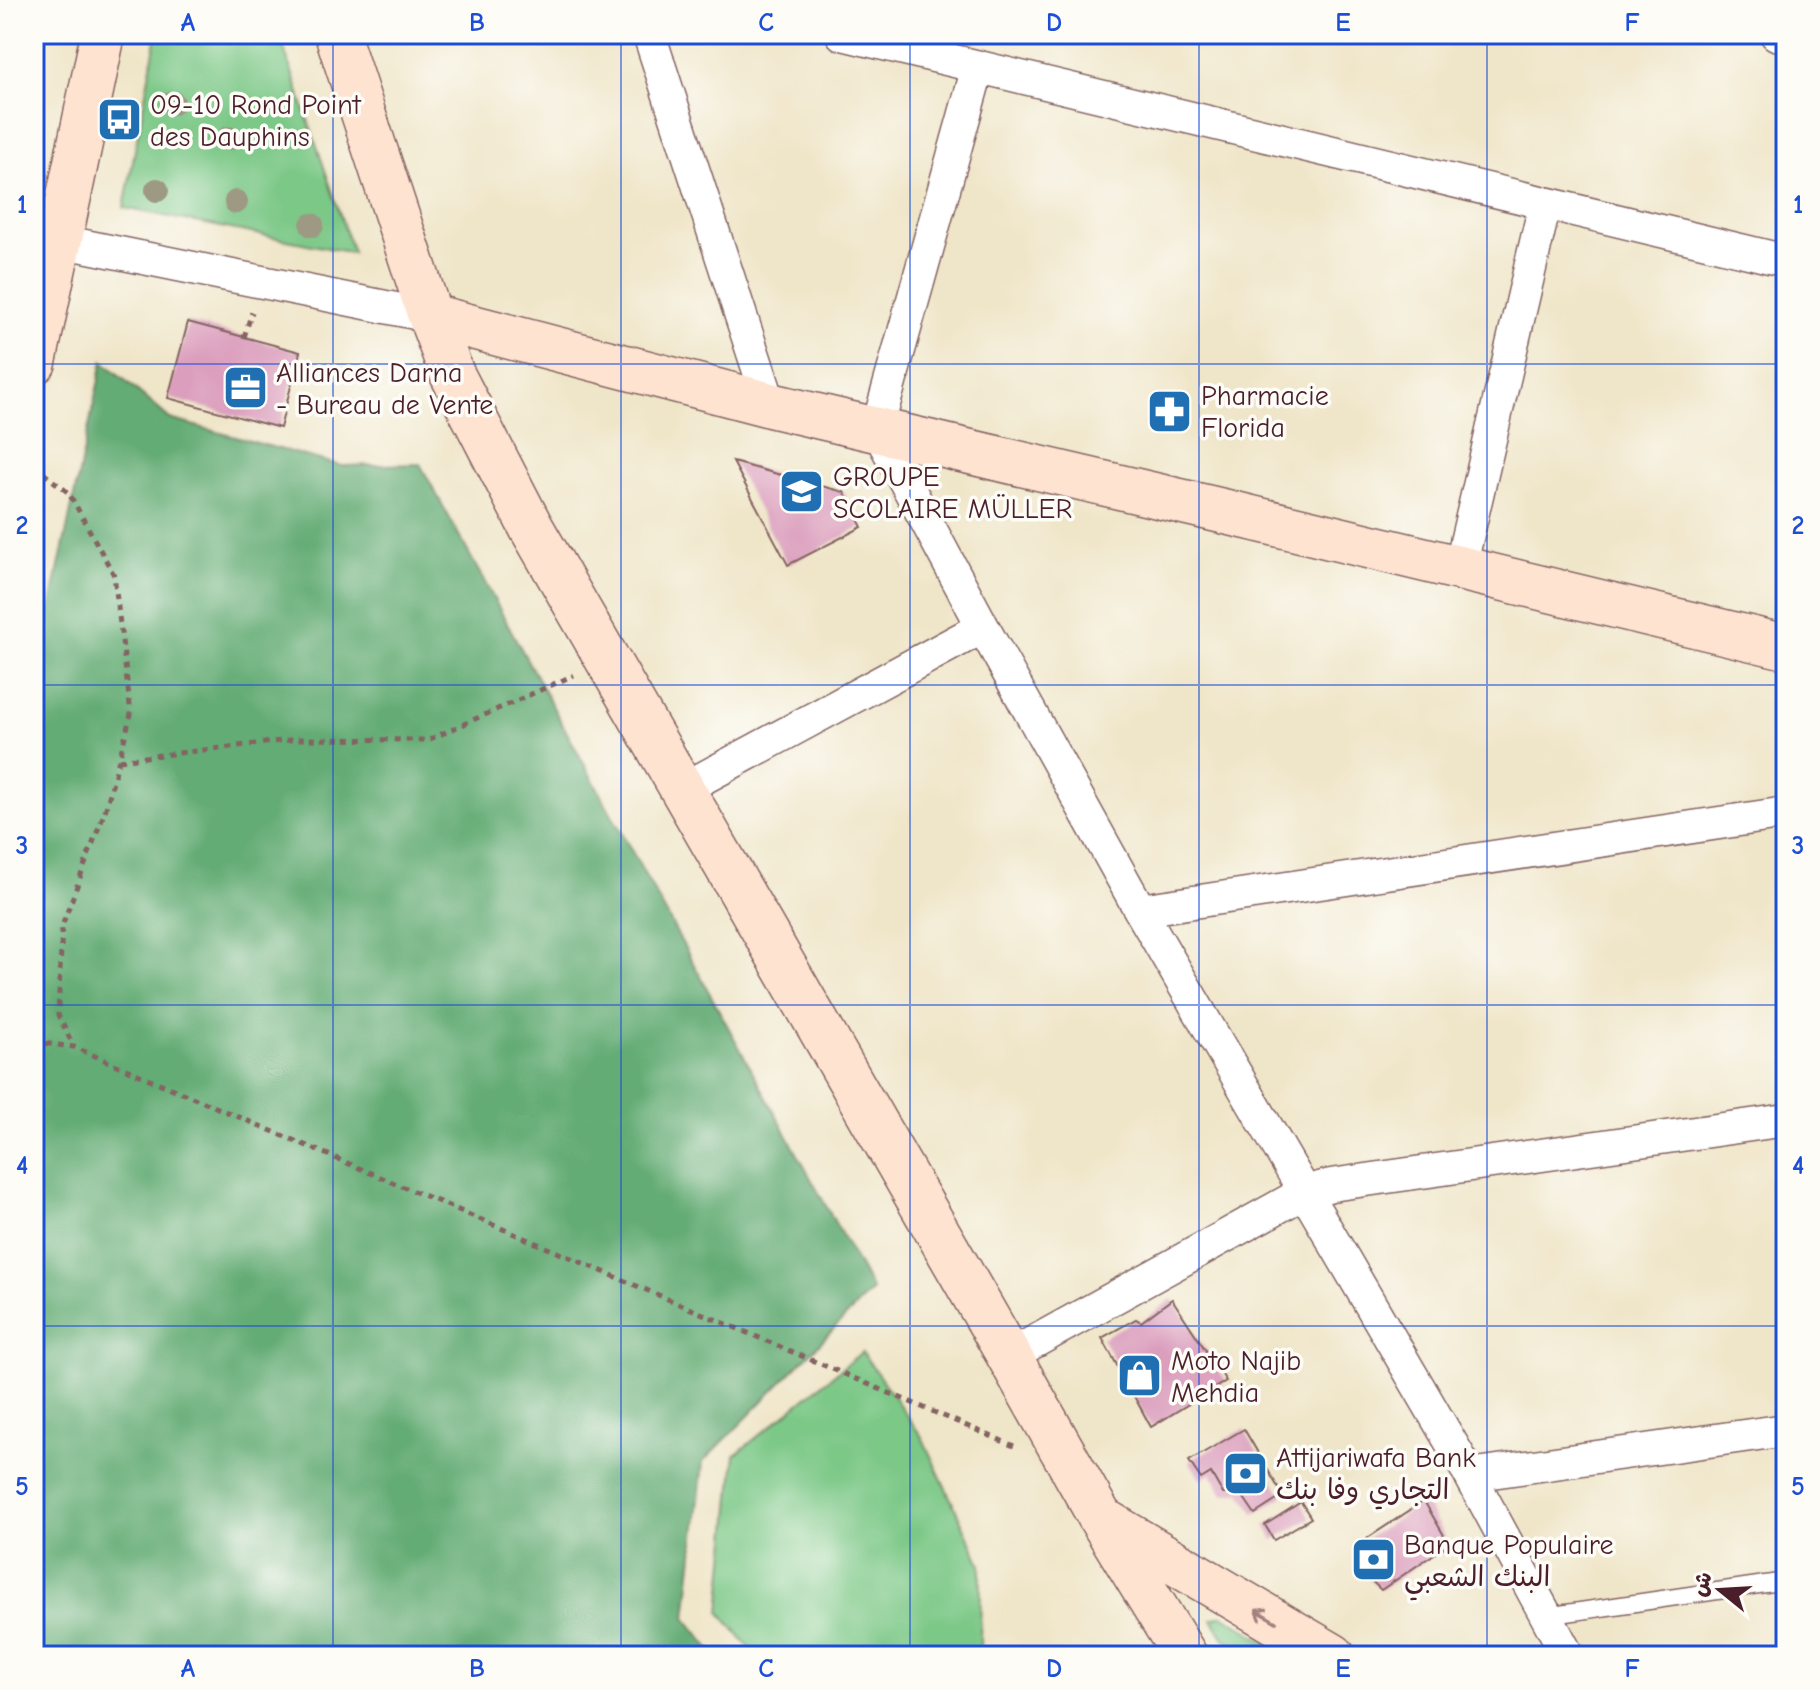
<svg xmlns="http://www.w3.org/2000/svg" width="1820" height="1690" font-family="'Comic Neue','Playpen Sans Arabic',sans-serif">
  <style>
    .green { fill: #7bc887; stroke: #627459; stroke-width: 2 }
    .forest { fill: #64ac74; stroke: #576650; stroke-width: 2 }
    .building { fill: #db9fbd }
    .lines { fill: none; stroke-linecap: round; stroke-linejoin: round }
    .lane-casing { stroke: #846462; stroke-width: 19 }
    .street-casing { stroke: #846462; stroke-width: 35 }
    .secondary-casing { stroke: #846462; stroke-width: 47 }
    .path { stroke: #846462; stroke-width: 5; stroke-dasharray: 6 6; stroke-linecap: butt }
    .lane { stroke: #fff; stroke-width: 16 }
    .street { stroke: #fff; stroke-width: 32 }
    .secondary { stroke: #fee3d1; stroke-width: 44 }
    .tree { fill: #9e9983 }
    .oneway { stroke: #a4817e }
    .grid { fill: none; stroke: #1d4ed8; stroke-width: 2; stroke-opacity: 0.55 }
    .labels { text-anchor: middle; stroke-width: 7; stroke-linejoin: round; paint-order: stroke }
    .poi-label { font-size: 28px; fill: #4a1f2b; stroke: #fdfcf7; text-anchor: start }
    .neatline { fill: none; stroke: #1d4ed8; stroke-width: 3 }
    .grid-label { font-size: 26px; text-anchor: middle; font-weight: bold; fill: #1d4ed8 }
  </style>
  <rect width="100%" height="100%" fill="#fdfcf7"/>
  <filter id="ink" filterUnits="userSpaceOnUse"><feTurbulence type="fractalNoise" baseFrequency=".0125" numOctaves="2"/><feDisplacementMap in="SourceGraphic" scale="16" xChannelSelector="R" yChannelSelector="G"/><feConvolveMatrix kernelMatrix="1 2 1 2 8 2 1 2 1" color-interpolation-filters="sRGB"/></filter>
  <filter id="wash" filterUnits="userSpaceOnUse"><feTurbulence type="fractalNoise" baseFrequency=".006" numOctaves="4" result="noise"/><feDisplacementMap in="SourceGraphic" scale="32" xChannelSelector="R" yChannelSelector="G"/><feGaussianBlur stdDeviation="1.8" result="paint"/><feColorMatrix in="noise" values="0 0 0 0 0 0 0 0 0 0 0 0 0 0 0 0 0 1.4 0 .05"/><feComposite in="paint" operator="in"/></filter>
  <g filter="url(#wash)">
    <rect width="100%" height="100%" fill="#efe5c8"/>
    <path class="green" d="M 157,34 L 279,34 L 353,253 L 124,208 Z
      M 862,1352 L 922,1437 L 981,1564 L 980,1651 L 984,1656 L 756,1656 L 720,1612 L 735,1455 Z
      M 1223,1615 L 1288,1656 L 1253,1656 L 1223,1637 L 1212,1619 Z"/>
    <path class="forest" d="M 103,361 L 170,419 L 342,466 L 420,464 L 872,1290 L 703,1462 L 686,1618 L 716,1656 L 34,1656 L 34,683 Z"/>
    <g id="blocks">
      <path class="building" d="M 188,322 L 300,352 L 280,428 L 168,398 Z
        M 733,462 L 844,492 L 862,527 L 788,565 Z
        M 1172,1299 L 1226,1381 L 1151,1427 L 1102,1338 L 1136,1319 L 1141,1322 Z
        M 1244,1429 L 1283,1496 L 1255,1514 L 1240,1492 L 1223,1494 L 1211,1473 L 1201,1479 L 1189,1461 Z
        M 1424,1501 L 1449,1544 L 1381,1590 L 1362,1572 L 1354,1547 Z
        M 1301,1502 L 1311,1518 L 1274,1540 L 1265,1525 Z"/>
    </g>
  </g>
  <g filter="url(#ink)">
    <use href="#blocks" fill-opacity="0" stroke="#846462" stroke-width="2"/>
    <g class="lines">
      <defs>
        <path id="lane" d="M 1546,1616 L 1786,1581"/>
        <path id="street" d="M 649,34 L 770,405
          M 842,34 L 1786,261
          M 1776,34 L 1786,37
          M 978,67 L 877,429 L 983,627 L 1140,910 L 1470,1475 L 1568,1656
          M 60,241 L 430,316
          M 1460,568 L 1545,204
          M 683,789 L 983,627
          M 1140,910 L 1786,813
          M 1009,1356 L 1305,1192 L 1331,1185 L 1786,1120
          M 1470,1475 L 1786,1430"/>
        <path id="secondary" d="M 337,34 L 430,316 L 452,374 L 531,527 L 1009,1356 L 1101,1519 L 1185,1656
          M 430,316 L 770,405 L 1235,514 L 1786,647
          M 34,362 L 103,34
          M 1108,1523 L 1333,1656"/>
      </defs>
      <use href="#lane" class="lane-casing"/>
      <use href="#street" class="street-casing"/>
      <use href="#secondary" class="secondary-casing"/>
      <path class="path" d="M 244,337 L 252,312
        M 34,466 L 69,493 L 114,575 L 131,714 L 106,808 L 62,926 L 58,1015 L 74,1047
        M 119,760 L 298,739 L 428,740 L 574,675
        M 34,1042 L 74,1047 L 1014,1446"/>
      <use href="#lane" class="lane"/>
      <use href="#street" class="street"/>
      <use href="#secondary" class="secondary"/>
    </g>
    <g class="tree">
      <circle cx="173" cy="103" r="12"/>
      <circle cx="229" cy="138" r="12"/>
      <circle cx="157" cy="190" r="12"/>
      <circle cx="236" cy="202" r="12"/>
      <circle cx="312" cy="225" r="12"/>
    </g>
    <defs><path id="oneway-shaft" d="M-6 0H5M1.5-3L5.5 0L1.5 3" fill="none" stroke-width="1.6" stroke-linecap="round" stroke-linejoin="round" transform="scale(2)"/></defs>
    <use class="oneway" href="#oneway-shaft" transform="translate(1266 1616) rotate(-149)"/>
  </g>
  <path class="grid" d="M 333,34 L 333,1656M 621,34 L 621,1656M 910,34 L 910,1656M 1199,34 L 1199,1656M 1487,34 L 1487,1656M 34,364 L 1786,364M 34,685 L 1786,685M 34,1005 L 1786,1005M 34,1326 L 1786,1326"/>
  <defs>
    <symbol id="bus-square" viewBox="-11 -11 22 22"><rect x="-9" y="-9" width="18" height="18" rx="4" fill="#1f6fb2" stroke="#fdfcf7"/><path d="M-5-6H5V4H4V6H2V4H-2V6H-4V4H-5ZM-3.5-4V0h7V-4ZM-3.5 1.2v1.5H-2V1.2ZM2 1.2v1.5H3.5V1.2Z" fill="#fff"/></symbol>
    <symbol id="office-square" viewBox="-11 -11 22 22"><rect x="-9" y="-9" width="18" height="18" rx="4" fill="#1f6fb2" stroke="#fdfcf7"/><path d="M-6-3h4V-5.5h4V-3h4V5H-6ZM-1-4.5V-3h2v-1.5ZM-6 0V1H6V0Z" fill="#fff"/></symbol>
    <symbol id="pharmacy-square" viewBox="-11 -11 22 22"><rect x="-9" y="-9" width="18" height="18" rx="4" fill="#1f6fb2" stroke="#fdfcf7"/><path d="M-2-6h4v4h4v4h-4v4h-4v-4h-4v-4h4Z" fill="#fff"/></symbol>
    <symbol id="school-square" viewBox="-11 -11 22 22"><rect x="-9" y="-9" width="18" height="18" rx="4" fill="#1f6fb2" stroke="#fdfcf7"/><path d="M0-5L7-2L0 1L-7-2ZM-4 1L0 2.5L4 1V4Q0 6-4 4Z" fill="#fff"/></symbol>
    <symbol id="shop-square" viewBox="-11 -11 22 22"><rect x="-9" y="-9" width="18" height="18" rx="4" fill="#1f6fb2" stroke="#fdfcf7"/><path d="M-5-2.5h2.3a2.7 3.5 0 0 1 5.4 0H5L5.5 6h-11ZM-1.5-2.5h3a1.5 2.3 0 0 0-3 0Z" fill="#fff"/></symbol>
    <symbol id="bank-square" viewBox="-11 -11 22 22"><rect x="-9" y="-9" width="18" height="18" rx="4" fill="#1f6fb2" stroke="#fdfcf7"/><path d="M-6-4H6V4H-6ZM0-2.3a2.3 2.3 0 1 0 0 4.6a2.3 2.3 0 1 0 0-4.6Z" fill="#fff"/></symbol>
  </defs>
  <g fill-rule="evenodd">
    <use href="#bus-square" x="94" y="94" width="51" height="51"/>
    <use href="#office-square" x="220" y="362" width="51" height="51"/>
    <use href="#pharmacy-square" x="1144" y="386" width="51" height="51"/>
    <use href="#school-square" x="776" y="466" width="51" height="51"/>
    <use href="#shop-square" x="1114" y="1350" width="51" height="51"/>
    <use href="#bank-square" x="1220" y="1448" width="51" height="51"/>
    <use href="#bank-square" x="1348" y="1534" width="51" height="51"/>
  </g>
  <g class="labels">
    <g class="poi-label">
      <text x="150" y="114">09-10 Rond Point<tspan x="150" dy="32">des Dauphins</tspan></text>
      <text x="276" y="382">Alliances Darna<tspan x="276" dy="32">- Bureau de Vente</tspan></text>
      <text x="1201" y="405">Pharmacie<tspan x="1201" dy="32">Florida</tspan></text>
      <text x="833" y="486">GROUPE<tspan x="833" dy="32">SCOLAIRE MÜLLER</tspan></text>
      <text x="1171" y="1370">Moto Najib<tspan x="1171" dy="32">Mehdia</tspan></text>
      <text x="1276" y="1467">Attijariwafa Bank<tspan x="1276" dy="32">التجاري وفا بنك</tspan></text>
      <text x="1404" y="1554">Banque Populaire<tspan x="1404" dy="32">البنك الشعبي</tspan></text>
    </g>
  </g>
  <rect width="1820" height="1690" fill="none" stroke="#fdfcf7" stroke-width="88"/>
  <g transform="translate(1720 1590) rotate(288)" stroke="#fdfcf7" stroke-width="6" paint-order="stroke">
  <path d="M0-6L14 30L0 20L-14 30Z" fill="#4a1f2b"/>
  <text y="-12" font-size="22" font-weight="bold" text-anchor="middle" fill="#4a1f2b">ش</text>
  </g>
  <rect x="44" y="44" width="1732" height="1602" class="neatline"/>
  <g class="grid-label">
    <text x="188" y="31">A</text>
    <text x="477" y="31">B</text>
    <text x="766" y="31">C</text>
    <text x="1054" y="31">D</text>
    <text x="1343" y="31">E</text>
    <text x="1632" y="31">F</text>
    <text x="22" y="213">1</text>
    <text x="1798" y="213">1</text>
    <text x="22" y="534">2</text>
    <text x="1798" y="534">2</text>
    <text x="22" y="854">3</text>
    <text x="1798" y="854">3</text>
    <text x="22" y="1174">4</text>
    <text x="1798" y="1174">4</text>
    <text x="22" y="1495">5</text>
    <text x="1798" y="1495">5</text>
    <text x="188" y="1677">A</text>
    <text x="477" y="1677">B</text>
    <text x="766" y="1677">C</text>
    <text x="1054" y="1677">D</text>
    <text x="1343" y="1677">E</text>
    <text x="1632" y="1677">F</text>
  </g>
</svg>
